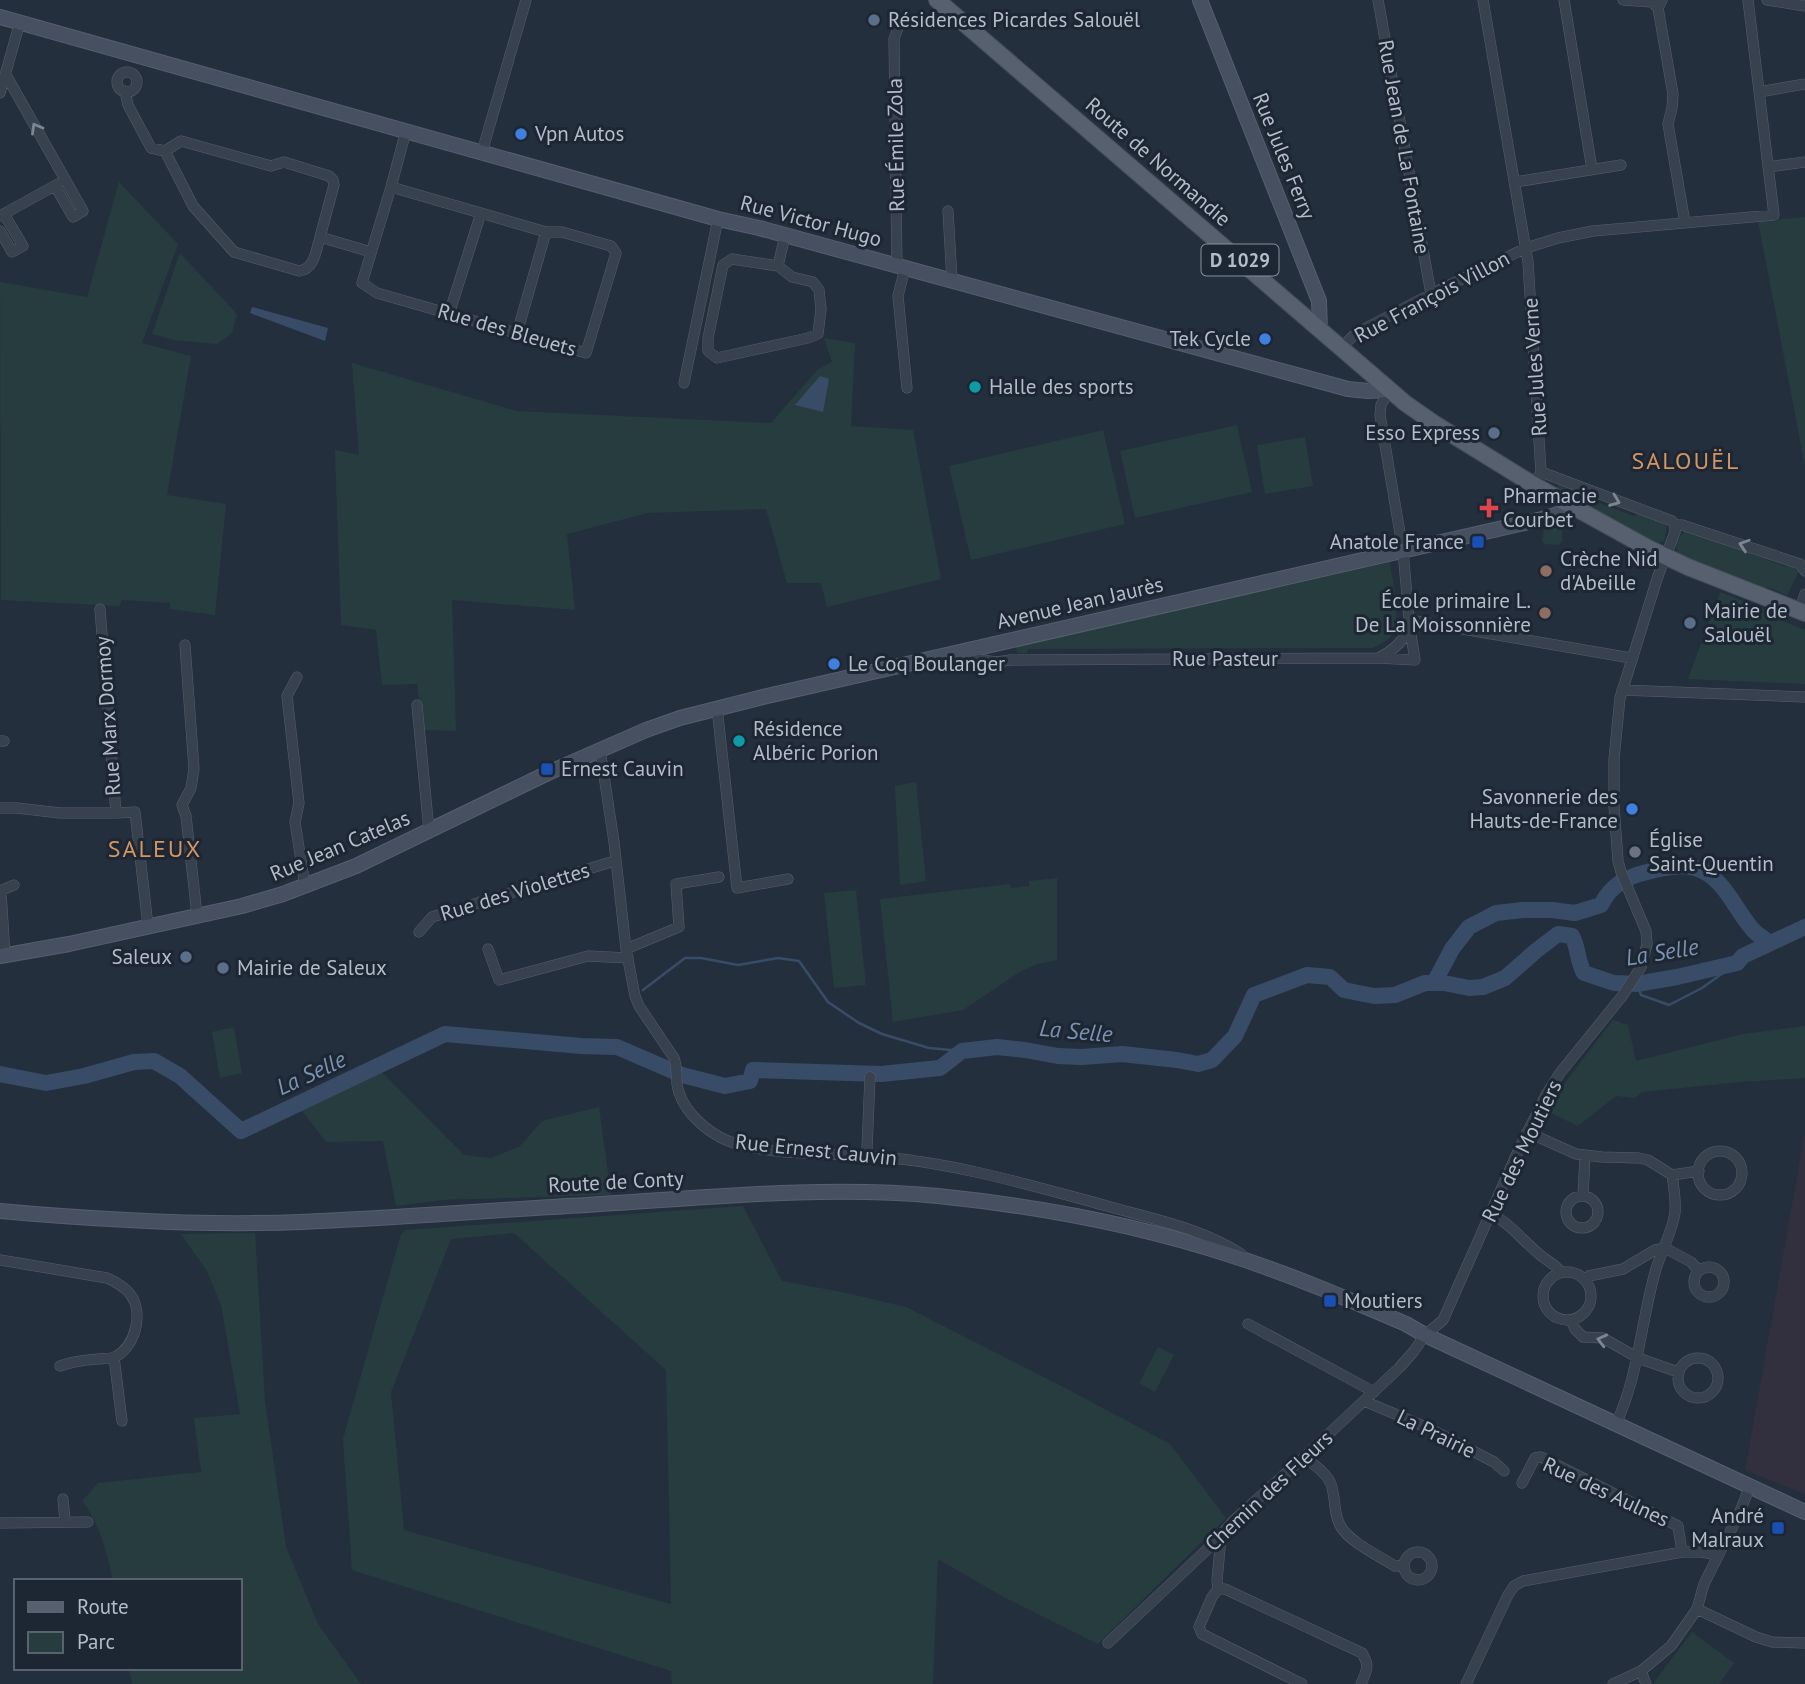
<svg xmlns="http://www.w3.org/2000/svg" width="1805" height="1684" font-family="'PT Sans',sans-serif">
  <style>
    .medical { fill: #32303f }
    .green { fill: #263c3f; fill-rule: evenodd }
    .water { fill: #394c67 }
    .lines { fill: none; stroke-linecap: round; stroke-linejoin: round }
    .stream { stroke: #394c67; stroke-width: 2.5 }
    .river { stroke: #394c67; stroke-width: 16 }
    .street-casing { stroke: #565f6c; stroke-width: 11 }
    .secondary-casing { stroke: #565f6c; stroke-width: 16 }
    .primary-casing { stroke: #414a57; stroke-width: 18 }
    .street { stroke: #38414e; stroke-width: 10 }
    .secondary { stroke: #465061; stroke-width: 14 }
    .primary { stroke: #56606e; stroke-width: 16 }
    .oneway { stroke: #7c8592 }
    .service-dot { fill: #5c6f8a; stroke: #1d2633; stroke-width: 2.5 }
    .shop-dot { fill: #3f7fe0; stroke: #1d2633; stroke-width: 2.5 }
    .culture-dot { fill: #0f9aa8; stroke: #1d2633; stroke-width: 2.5 }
    .health-dot { fill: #e0444e; stroke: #1d2633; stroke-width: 2.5 }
    .transit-dot { fill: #1a4fb4; stroke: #1d2633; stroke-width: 2.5 }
    .education-dot { fill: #8d6e63; stroke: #1d2633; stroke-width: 2.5 }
    .worship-dot { fill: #6b7280; stroke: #1d2633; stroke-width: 2.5 }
    .labels { text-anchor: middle; stroke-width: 6; stroke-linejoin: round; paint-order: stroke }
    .shield { fill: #1d2633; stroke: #878f9c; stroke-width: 2 }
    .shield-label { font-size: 19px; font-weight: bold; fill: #b4bcc9 }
    .poi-label { font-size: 21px; fill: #b4bcc9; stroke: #1d2633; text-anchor: start }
    .street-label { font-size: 21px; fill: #b4bcc9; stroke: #1d2633 }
    .water-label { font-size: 23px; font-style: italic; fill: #7c92b1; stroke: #1d2633 }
    .quarter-label { font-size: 24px; letter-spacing: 2px; fill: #d59563; stroke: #1d2633 }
  </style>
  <rect width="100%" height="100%" fill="#242f3e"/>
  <path class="medical" d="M 1805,1132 L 1805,1494 L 1745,1470 Z"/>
  <path class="green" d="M 119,182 L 178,244 L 142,343 L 191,356 L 167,495 L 226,504 L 215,615 L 170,609 L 170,603 L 122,600 L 119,606 L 1,600 L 0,282 L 87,297 Z
    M 1805,217 L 1805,466 L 1758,221 Z
    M 180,253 L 237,314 L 232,333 L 217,344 L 173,340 L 152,334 Z
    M 824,338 L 855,343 L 851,426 L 913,430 L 941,579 L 827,607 L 821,583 L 787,583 L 766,509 L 648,513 L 567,534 L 575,610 L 452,600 L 456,731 L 424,730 L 417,684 L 382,685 L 376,630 L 341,625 L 335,450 L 359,455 L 352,363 L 517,411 L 771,423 L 817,370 L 832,362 Z
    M 1237,425 L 1252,492 L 1135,518 L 1120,451 Z
    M 1103,430 L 1125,524 L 971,560 L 949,466 Z
    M 1305,437 L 1313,486 L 1265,494 L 1257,445 Z
    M 1560,484 L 1580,492 L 1580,496 L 1634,516 L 1638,514 C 1649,516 1661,517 1667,528 L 1664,541 L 1657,544 L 1604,517 L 1556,487 Z
    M 1562,523 L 1562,541 L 1559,545 L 1544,544 L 1542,541 L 1545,525 Z
    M 1685,531 L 1693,532 L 1786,567 L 1788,565 L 1799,571 L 1787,595 L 1767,587 L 1765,590 L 1681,557 C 1673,546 1676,540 1685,531 Z
    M 1390,562 C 1392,580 1402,618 1392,635 C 1388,641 1380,644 1373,648 L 1028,649 L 1027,653 L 1017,653 L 1016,646 Z
    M 1720,592 L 1782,616 L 1785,622 L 1805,630 L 1805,684 L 1688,679 Z
    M 916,782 L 926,881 L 900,885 L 895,786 Z
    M 1057,878 L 1057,960 L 1037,964 L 1021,971 L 963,1010 L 893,1022 L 880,899 L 1010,884 L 1011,888 L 1029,886 L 1029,881 Z
    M 856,890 L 866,985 L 834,988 L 824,893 Z
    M 1613,1020 L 1628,1025 L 1636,1061 L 1743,1034 L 1805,1026 L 1805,1078 L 1740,1082 L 1642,1092 L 1635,1098 L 1616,1096 L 1578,1126 L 1544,1110 Z
    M 234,1027 L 242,1073 L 220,1078 L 212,1032 Z
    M 380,1070 L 464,1155 L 491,1158 L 519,1147 L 542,1121 L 599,1107 L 611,1195 L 442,1200 L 396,1206 L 383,1141 L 326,1142 L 299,1107 Z
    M 743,1206 L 782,1281 L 842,1292 L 906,1307 L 1071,1391 L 1170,1444 L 1226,1518 L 1098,1644 L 1002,1596 L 938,1559 L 933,1684 L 672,1684 L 671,1671 L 352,1570 L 343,1439 L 401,1234 L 406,1230 ZM 514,1233 L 666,1370 L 671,1604 L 404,1530 L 391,1392 L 451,1239 Z
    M 255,1233 L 265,1401 L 286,1547 L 318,1624 L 361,1684 L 132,1684 L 129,1668 L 240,1668 L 240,1581 L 113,1581 C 107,1554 100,1523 82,1501 L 98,1483 L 201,1472 L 194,1418 L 240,1414 L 221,1305 L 207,1271 L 181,1234 Z
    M 1158,1347 L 1174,1355 L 1155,1392 L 1139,1383 Z
    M 1692,1632 L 1734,1663 L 1719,1684 L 1655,1684 L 1654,1682 Z"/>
  <path class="water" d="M 252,307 L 328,328 L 325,341 L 250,313 Z
    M 820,376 L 829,379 L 823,412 L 795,405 Z"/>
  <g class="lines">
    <path class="stream" d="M 1637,984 L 1641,995 L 1669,1005 L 1702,988 L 1737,963
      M 643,990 L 685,958 L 701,958 L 738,965 L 778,958 L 799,961 L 828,1002 L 859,1023 L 882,1034 L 929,1048 L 962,1051"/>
    <path class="river" d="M 1434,983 L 1452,949 L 1469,927 L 1496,913 L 1523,910 L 1552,910 L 1575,913 L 1601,905 C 1611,885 1626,877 1647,872 C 1662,868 1679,864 1695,868 C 1724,876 1735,910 1753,930 C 1758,935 1764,939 1770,943
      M 0,1074 L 46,1083 L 84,1076 L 134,1062 L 154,1061 L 180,1076 L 241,1131 L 445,1034 L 581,1046 L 617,1047 L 682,1075 L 725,1086 L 750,1081 L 753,1070 L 881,1074 L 940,1068 L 962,1051 L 997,1047 L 1025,1050 L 1058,1056 L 1082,1057 L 1122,1054 L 1177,1060 L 1198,1064 L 1212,1060 L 1235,1036 L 1254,995 L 1307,975 L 1330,977 L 1344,990 L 1374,996 L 1395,995 L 1425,983 L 1444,983 L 1469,988 L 1483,987 L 1505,978 L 1537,950 L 1558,934 L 1572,936 C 1579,949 1577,961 1584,973 L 1614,983 L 1637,984 L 1677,977 L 1737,963 L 1743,956 L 1805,927"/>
    <defs>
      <path id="street" d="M 1378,0 L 1431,294
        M 1483,0 L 1528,262 L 1541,472 L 1534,485
        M 1564,0 L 1592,169
        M 1623,0 L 1652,2 L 1658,8
        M 1662,0 L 1658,8 L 1673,94 L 1672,108 L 1668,124 L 1685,223
        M 1767,0 L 1805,6
        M117 82a10 10 0 1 1 20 0a10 10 0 1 1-20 0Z
        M 6,75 L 83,211 L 73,217 L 55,186
        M 125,91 L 128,105 L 151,148 L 165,151
        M 1759,92 L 1805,84
        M 0,93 L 20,22
        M 482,152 L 526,0
        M 1768,167 L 1805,162
        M 1515,182 L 1621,165
        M 391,187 L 546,232 L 562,232 L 611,246 L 616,253 L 586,353 L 377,293 L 362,283 L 391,187 L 406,131
        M 948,211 L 952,280
        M 0,216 L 58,184
        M 0,231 L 12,252 L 23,246 L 4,214
        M 320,237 L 334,185 L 333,180 L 329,176 L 284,162 L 271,166 L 181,141 L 165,151 L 193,206 L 234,252 L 299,271 C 315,269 316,250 320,237 L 371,252
        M 732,259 L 778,266 L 792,277 L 813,282 L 819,290 L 821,309 L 818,334 L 808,338 L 717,358 L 708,351 L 708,338 L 723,265 Z
        M 778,266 L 785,235
        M 897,266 L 894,39 L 899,25
        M 905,268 L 898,296 L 907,388
        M 449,314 L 481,213
        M 517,333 L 546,232
        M 1340,349 L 1353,336 L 1364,329 L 1431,294 L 1526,248 L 1558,238 L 1593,231 L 1774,215 L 1748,0
        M 684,383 L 718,219
        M 1541,472 L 1672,521 L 1675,525 L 1682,525 L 1800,564 L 1805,571
        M 100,609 L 116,813 L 135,812 L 148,926
        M 1799,611 L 1805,594
        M 1410,620 L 1631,658
        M 185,645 L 194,769 L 191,788 L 182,805 L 186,816 L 197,915
        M 954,656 L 996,662 L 1011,660 L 1378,658 C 1392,652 1402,642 1410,629 L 1403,551 L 1380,415 L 1381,405 L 1389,390
        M 1378,658 L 1415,660 L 1410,629
        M 297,677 L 287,696 L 299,803 L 295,822 L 305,886
        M 1622,690 L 1805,697
        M 417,705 L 429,831
        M 717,708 L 737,888 L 788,879
        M 0,741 L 4,741
        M 600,749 L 614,842 L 626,949 L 635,996 L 639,1006 L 674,1058 C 677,1066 676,1074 677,1084 C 680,1106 699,1125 718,1136 C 751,1156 830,1153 869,1156 C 949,1161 1030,1185 1107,1206 C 1152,1219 1202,1228 1241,1254
        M 0,808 L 17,808 L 60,813 L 116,813
        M 0,891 L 14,885
        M 1,892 L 5,955
        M 419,932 L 432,917 L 611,862 L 616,862
        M 488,949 L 499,980 L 588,956 L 628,958
        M 626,949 L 679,927 L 676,884 L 719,877
        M 1527,1132 L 1576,1154 L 1602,1157 L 1639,1158 L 1648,1160 L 1672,1175 C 1674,1187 1676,1200 1675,1213 C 1672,1232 1662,1250 1656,1269 C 1641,1320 1639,1375 1616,1424
        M1698 1173a22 22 0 1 1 44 0a22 22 0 1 1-44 0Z
        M 865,1156 L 867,1149 L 870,1077
        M 1672,1175 L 1699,1171
        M 1583,1195 L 1585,1156
        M1566 1212a16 16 0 1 1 32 0a16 16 0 1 1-32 0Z
        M 1490,1213 C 1510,1223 1522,1240 1539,1254 C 1546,1260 1556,1265 1561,1272
        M 0,1260 L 107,1278 C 116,1282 124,1286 130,1294 C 144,1312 136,1346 115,1357 C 111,1359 103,1358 98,1359 C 85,1360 73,1361 60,1366
        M1694 1282a15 15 0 1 1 30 0a15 15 0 1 1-30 0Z
        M1543 1296a24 24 0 1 1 48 0a24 24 0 1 1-48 0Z
        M 1585,1279 L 1589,1276 L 1623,1269 L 1655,1250 L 1665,1248 L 1691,1262 L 1699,1271
        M 1571,1320 L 1575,1329 L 1583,1337 L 1603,1338 L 1638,1358 L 1678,1372
        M 1248,1324 L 1374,1392
        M 114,1357 L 122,1421
        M1678 1378a20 20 0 1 1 40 0a20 20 0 1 1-40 0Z
        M 1364,1401 L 1426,1427 L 1494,1462 L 1504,1471
        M 1304,1457 C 1314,1465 1326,1472 1331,1484 C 1336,1498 1333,1514 1341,1527 C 1350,1542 1379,1556 1395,1566 L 1404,1565
        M 1522,1483 L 1535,1458 L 1541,1457 L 1678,1526 L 1682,1552
        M 63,1499 L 65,1521
        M 0,1523 L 88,1522
        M1404 1566a14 14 0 1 1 28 0a14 14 0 1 1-28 0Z
        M 1218,1589 L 1217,1581 L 1221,1536
        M 1697,1609 L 1756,1637 L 1772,1642 L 1805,1643
        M 1108,1643 L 1215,1542 L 1233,1521 L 1304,1457 L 1399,1368 L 1414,1351 L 1425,1335 L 1443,1320 L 1519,1149 L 1546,1095 L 1560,1073 L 1623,995 L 1641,967 L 1647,944 L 1646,931 L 1621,872 L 1618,861 L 1614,806 L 1614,759 L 1620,698 L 1658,576 L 1675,532 L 1675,525
        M 1641,1671 L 1646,1684
        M 1302,1684 L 1202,1634 L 1199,1627 L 1212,1597 L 1218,1589 L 1225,1589 L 1362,1653 C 1370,1666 1367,1670 1361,1684
        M 1466,1684 L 1508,1595 L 1514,1586 L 1523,1581 L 1682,1552 L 1702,1552 L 1717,1555
        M 1613,1684 L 1641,1671 L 1671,1646 L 1697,1609 L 1704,1584 L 1739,1514 L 1750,1486"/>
      <path id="secondary" d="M 1200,0 L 1319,301 L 1320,330
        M 0,17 L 718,219 L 759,228 L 1348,389 L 1368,391 L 1389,390
        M 0,956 L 69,944 L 242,906 L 283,894 L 356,866 L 548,773 L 646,730 L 680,718 L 763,697 L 1542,519 L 1565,512 L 1570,505
        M 0,1211 C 100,1220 201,1226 301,1222 C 396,1218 492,1210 587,1205 C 704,1198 822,1185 938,1196 C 1036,1206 1139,1225 1233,1256 C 1292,1275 1350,1300 1406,1324 L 1425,1335 L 1805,1512"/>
      <path id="primary" d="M 937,0 L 1405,403 L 1435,424 L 1534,485 L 1648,548 L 1688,567 L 1805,613"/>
    </defs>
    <use href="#street" class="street-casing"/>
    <use href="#secondary" class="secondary-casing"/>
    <use href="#primary" class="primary-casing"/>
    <use href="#street" class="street"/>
    <use href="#secondary" class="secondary"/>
    <use href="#primary" class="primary"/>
  </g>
  <defs><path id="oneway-chevron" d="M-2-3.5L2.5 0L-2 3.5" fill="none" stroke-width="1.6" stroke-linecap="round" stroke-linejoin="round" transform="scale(1.75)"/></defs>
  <g class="oneway">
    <use href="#oneway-chevron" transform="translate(36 128) rotate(-120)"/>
    <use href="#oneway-chevron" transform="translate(1615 501) rotate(21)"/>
    <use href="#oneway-chevron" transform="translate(1744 545) rotate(-162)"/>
    <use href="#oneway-chevron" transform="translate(1602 1340) rotate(-166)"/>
  </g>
  <g class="service-dot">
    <circle cx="874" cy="20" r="7"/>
    <circle cx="1494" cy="433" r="7"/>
    <circle cx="1690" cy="623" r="7"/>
    <circle cx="186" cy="957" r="7"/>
    <circle cx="223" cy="968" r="7"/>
  </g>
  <g class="shop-dot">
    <circle cx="521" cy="134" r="7"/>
    <circle cx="1265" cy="339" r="7"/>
    <circle cx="834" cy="664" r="7"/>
    <circle cx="1632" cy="809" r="7"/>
  </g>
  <g class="culture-dot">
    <circle cx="975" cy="387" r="7"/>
    <circle cx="739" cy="741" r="7"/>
  </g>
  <path class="health-dot" d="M1485.5 497.5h7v7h7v7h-7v7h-7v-7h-7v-7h7z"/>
  <g class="transit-dot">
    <rect x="1471" y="535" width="14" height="14" rx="3.5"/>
    <rect x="540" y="762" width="14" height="14" rx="3.5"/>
    <rect x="1323" y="1294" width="14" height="14" rx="3.5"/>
    <rect x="1771" y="1521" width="14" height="14" rx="3.5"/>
  </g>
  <g class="education-dot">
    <circle cx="1546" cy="571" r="7"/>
    <circle cx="1545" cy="613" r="7"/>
  </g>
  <circle class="worship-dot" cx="1635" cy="852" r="7"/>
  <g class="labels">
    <rect class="shield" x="1201.5" y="244.5" width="77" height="31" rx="5"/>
    <g class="shield-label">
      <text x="1240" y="267">D 1029</text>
    </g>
    <g class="poi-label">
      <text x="888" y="27">Résidences Picardes Salouël</text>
      <text x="535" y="141">Vpn Autos</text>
      <text x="1251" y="346" text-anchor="end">Tek Cycle</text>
      <text x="989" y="394">Halle des sports</text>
      <text x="1480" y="440" text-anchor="end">Esso Express</text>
      <text x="1503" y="503">Pharmacie<tspan x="1503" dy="24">Courbet</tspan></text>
      <text x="1464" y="549" text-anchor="end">Anatole France</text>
      <text x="1560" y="566">Crèche Nid<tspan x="1560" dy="24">d'Abeille</tspan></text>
      <text x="1531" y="608" text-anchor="end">École primaire L.<tspan x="1531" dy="24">De La Moissonnière</tspan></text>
      <text x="1704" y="618">Mairie de<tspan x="1704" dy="24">Salouël</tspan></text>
      <text x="848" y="671">Le Coq Boulanger</text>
      <text x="753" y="736">Résidence<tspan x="753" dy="24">Albéric Porion</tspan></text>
      <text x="561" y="776">Ernest Cauvin</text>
      <text x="1618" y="804" text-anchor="end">Savonnerie des<tspan x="1618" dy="24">Hauts-de-France</tspan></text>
      <text x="1649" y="847">Église<tspan x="1649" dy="24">Saint-Quentin</tspan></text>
      <text x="172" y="964" text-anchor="end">Saleux</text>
      <text x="237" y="975">Mairie de Saleux</text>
      <text x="1344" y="1308">Moutiers</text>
      <text x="1764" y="1523" text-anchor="end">André<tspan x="1764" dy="24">Malraux</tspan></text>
    </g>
    <g class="street-label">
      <text transform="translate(896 145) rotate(-91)" y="7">Rue Émile Zola</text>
      <text transform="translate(1404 147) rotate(80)" y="7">Rue Jean de La Fontaine</text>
      <text transform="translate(1284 156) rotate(68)" y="7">Rue Jules Ferry</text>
      <text transform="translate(1158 162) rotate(41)" y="7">Route de Normandie</text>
      <text transform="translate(811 221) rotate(15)" y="7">Rue Victor Hugo</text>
      <text transform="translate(1432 297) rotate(-28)" y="7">Rue François Villon</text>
      <text transform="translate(507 330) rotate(16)" y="7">Rue des Bleuets</text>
      <text transform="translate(1535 367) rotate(-94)" y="7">Rue Jules Verne</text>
      <text transform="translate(1080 603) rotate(-13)" y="7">Avenue Jean Jaurès</text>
      <text x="1225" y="666">Rue Pasteur</text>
      <text transform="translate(108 716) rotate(-94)" y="7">Rue Marx Dormoy</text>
      <text transform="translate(340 846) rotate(-23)" y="7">Rue Jean Catelas</text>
      <text transform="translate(515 892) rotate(-17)" y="7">Rue des Violettes</text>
      <text transform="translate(816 1150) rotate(6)" y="7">Rue Ernest Cauvin</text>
      <text transform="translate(1522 1151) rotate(-64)" y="7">Rue des Moutiers</text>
      <text transform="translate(616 1182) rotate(-3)" y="7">Route de Conty</text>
      <text transform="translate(1436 1434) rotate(26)" y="7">La Prairie</text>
      <text transform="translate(1269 1491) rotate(-43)" y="7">Chemin des Fleurs</text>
      <text transform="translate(1606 1492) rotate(25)" y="7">Rue des Aulnes</text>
    </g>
    <g class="water-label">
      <text transform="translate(1662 952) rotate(-9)" y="8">La Selle</text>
      <text transform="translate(1076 1031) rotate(5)" y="8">La Selle</text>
      <text transform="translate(311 1073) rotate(-25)" y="8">La Selle</text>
    </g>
    <g class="quarter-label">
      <text x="1686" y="469">SALOUËL</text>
      <text x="155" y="857">SALEUX</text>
    </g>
  </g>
  <rect x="14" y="1579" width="228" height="91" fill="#1d2633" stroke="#59626f" stroke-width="2"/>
  <rect x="28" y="1602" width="35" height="10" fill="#56606e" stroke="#59626f" stroke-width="2"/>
  <text x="77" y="1614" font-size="21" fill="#b4bcc9">Route</text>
  <rect x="28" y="1632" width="35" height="21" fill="#263c3f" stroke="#59626f" stroke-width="2"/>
  <text x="77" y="1649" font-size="21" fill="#b4bcc9">Parc</text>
</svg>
